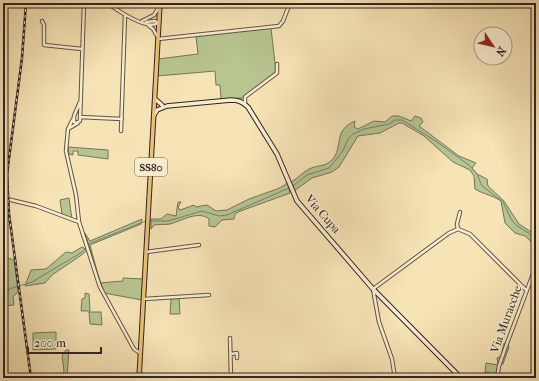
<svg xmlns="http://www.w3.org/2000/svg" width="539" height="381" font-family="'IM FELL French Canon',serif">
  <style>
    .green { fill: #b8c591; stroke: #747558 }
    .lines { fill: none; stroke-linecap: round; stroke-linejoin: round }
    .stream { stroke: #767f7d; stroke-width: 1 }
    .street-casing { stroke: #625445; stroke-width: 4.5 }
    .secondary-casing { stroke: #30251f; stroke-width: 5.5 }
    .primary-casing { stroke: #30251f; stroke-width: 5.5 }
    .street { stroke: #f9edd0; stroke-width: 2.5 }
    .secondary { stroke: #f9edd0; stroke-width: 3.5 }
    .primary { stroke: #ebc27b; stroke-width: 3.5 }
    .rail-casing { stroke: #30251f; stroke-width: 2.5 }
    .rail { stroke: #f9edd0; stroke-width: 1; stroke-dasharray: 3; stroke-linecap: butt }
    .labels { text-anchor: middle; stroke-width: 3; stroke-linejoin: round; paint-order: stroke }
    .shield { fill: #f9edd0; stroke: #6c6154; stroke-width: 1 }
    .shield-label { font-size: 11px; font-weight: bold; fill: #30251f }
    .street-label { font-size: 12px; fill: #30251f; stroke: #f9edd0 }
  </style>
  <rect width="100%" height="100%" fill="#f6e3b6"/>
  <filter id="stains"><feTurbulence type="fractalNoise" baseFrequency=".005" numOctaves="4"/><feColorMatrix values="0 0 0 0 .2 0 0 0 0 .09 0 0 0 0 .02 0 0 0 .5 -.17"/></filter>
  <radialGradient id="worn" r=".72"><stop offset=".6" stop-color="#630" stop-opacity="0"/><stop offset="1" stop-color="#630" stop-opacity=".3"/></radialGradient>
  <path class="green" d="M 271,28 L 276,72 L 242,98 L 221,99 L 220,85 L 216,85 L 215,71 L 157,76 L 158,59 L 198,54 L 196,36 Z
    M 392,116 L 399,116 L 411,121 L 415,116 L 421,118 L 423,122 L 419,126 L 459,156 L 476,163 L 472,168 L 477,174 L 487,179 L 488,186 L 504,201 L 519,224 L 536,235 L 536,246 L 525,236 L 515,233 L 505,223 L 501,201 C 492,195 483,194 475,189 L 474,176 L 470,170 L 453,162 L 424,136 L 402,123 L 399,123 L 380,133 L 358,136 L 339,167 L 332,172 L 312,178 L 294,191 L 291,182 C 297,179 302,173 309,169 C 317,165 325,167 332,160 C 344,147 332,131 355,121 L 354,127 L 358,129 L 374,121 L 385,122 Z
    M 68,147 L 108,150 L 108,159 L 78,155 L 78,151 L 73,151 L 73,155 L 69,154 Z
    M 287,182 L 290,193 L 238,212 L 235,214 L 234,219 L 222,220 L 215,227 L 209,226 L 209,219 C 198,210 182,221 170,224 C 164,225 159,224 154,225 L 151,229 L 151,219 L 161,219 L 167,214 L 176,216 L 178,202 L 181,202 L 178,207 L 180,210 L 194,205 L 196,207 L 207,205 L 216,211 L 227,210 L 249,199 L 277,189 L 285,185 Z
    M 69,198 L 72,219 L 62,214 L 60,200 Z
    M 142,219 L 141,224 L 90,245 L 100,283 L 123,281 L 123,278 L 143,279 L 142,300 L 104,293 L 85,233 L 90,241 Z
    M 82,247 L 87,250 L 83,254 L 52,275 L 45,283 L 25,286 L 31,270 L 46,269 L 66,252 L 72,253 Z
    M 3,257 L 14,260 L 18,292 L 13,297 L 14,305 L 3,306 Z
    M 85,293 L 89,294 L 90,311 L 81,311 L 82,299 L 85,298 Z
    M 179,298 L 180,314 L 170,314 L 171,299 Z
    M 89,312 L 101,312 L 102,325 L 90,324 Z
    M 56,332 L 56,349 L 33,350 L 33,333 Z
    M 504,343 L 508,344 L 509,347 L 503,364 L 498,365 L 496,374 L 485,372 L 486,363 L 498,365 L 497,358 L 501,356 Z
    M 66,350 L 69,350 L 67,378 L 62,378 L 64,371 L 62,356 Z"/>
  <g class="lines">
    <path class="stream" d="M 293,186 L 307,175 L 329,168 L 343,151 L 348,139 L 353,134 L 364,129 L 389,124 L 395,120 L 402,120 L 437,142 L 470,166 L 477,174 L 482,186 L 503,202 L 511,219 L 516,225 L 530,234 L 536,240
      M 149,221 L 168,221 L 202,211 L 219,216 L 227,215 L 289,188
      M 88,244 L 146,221
      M 3,291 L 32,282 L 82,252 L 86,248"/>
    <defs>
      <path id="street" d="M 107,3 C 117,10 147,31 158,23
        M 42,21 L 44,25 L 44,45 L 82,49
        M 142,21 L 154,15 L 159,7
        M 146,22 L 155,21 L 159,23
        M 148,25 L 153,29 L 157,36
        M 158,39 L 279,26 L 283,21 L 290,3
        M 80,102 L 74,116 L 74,122 L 76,123 L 80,121 L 84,3
        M 245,104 L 245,97 L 277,73 L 277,64
        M 80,117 L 122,119
        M 73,119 L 68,129 L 78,123
        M 68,129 L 66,151 L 76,195 L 79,222 L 100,287 L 134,349 L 140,353
        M 121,131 L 125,15
        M 3,198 L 36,206 L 79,222
        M 458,229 L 457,224 L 460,212
        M 146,252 L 199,245
        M 144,299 L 209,295
        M 230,338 L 231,378
        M 231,354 L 237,353 L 237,358
        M 395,378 L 392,359 L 379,322 L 373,289 L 449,233 L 458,229 L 470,234 L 526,290
        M 497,378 L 499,366 L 506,346 L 536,266"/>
      <path id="secondary" d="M 155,99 L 162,105
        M 154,115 L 157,110 L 167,106 L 231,100 C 239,100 242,102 248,107 L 277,154 L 297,201 L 373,289 L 461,378"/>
      <path id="primary" d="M 139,378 L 160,3"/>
    </defs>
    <use href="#street" class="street-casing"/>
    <use href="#secondary" class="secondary-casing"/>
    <use href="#primary" class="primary-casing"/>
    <use href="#street" class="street"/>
    <use href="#secondary" class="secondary"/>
    <use href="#primary" class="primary"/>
    <defs>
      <path id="rail" d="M 26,3 L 22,58 L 7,174 L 9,214 L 31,378"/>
    </defs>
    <use href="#rail" class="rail-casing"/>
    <use href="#rail" class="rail"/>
  </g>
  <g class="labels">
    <rect class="shield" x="135" y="158" width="32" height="18" rx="3"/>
    <g class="shield-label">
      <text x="151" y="171">SS80</text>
    </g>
    <g class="street-label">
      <text transform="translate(323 214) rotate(49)" y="4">Via Cupa</text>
      <text transform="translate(506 319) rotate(-70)" y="4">Via Muracche</text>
    </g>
  </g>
  <rect width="539" height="381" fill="none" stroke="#f6e3b6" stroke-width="16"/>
  <rect x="4" y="4" width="531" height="373" fill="none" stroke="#30251f" stroke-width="2"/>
  <rect x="8" y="8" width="523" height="365" fill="none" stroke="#30251f"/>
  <g transform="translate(493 46) rotate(125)"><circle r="19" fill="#f9edd0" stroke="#a99d89"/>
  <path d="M0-3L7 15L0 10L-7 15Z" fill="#8f2418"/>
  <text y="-6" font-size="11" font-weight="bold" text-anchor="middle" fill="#30251f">N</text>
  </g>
  <path d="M28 347v6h73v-6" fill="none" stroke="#30251f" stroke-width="2"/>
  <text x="34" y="347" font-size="12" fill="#30251f" stroke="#f9edd0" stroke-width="3" paint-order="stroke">200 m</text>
  <rect width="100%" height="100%" filter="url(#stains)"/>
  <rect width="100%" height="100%" fill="url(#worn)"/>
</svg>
